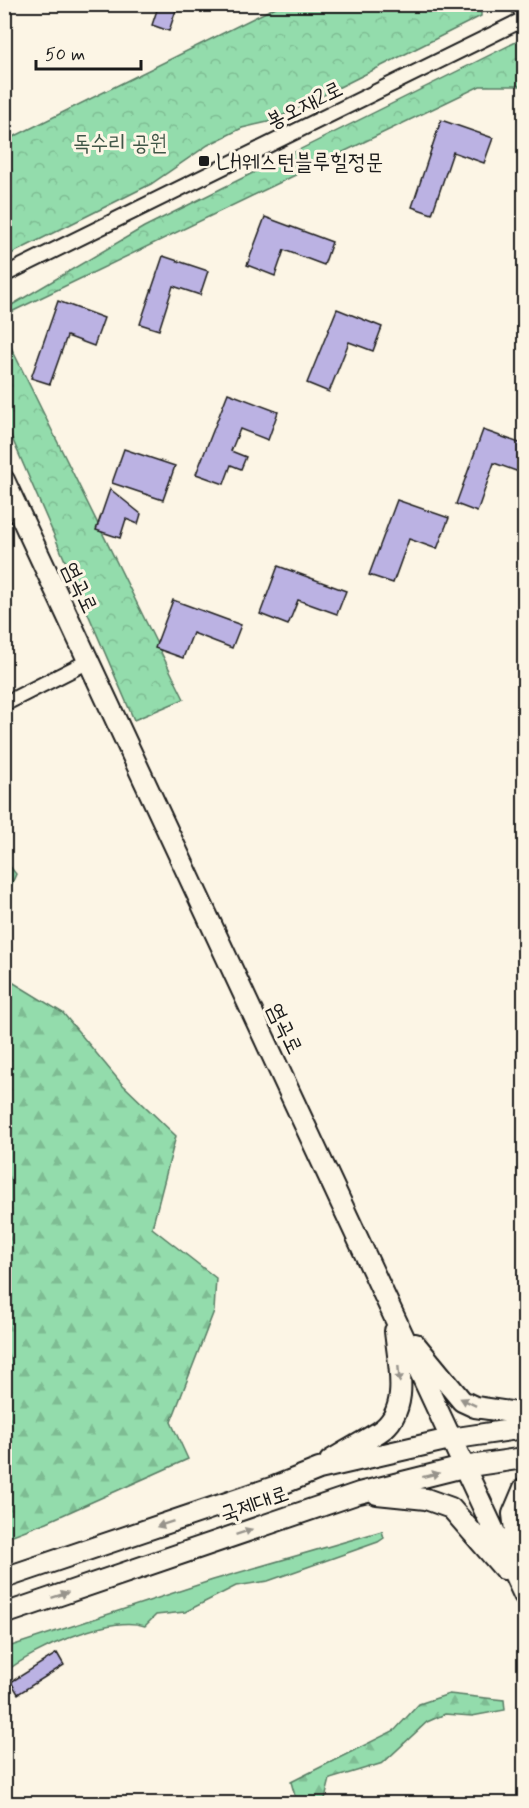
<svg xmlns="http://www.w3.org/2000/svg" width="529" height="1808" font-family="Mynerve,'Poor Story',sans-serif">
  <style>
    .green { fill: #93dcac; stroke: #587c64; stroke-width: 1.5 }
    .forest { fill: url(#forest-firs); stroke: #587c64; stroke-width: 1.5 }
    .park { fill: url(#park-crowns); stroke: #587c64; stroke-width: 1.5 }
    .building { fill: #bbb2e3; stroke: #1c1c1c; stroke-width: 1.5 }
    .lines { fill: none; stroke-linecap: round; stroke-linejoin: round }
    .street-casing { stroke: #1c1c1c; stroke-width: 18 }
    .secondary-casing { stroke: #1c1c1c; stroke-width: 24 }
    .street { stroke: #fcf5e5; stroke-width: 14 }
    .secondary { stroke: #fcf5e5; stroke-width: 20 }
    .oneway { fill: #97938b }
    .poi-dot { fill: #1c1c1c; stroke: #fcf5e5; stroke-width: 2 }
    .labels { text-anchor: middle; stroke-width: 6; stroke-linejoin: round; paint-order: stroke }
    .street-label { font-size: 22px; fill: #1c1c1c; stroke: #fcf5e5 }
    .park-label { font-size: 22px; fill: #405647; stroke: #fcf5e5 }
    .poi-label { font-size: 22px; fill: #1c1c1c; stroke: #fcf5e5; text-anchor: start }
  </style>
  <defs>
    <pattern id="forest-firs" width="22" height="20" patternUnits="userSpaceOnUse" patternTransform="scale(1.5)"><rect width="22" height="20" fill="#93dcac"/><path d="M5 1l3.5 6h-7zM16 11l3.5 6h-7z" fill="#7ebc93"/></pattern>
    <pattern id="park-crowns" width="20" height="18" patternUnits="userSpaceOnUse" patternTransform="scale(1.5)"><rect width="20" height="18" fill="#93dcac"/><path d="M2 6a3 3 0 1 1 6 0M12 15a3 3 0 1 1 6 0" fill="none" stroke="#7ebc93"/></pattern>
  </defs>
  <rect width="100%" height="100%" fill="#fcf5e5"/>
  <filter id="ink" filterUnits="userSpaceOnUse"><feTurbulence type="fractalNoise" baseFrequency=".0167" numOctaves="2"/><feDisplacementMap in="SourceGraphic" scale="12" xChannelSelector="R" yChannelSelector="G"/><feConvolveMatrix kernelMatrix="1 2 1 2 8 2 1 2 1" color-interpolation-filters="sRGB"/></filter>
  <g filter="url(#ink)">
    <path class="green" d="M 382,1531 L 384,1538 L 378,1542 L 268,1581 L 236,1586 L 185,1612 L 156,1615 L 145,1626 C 110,1614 33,1650 5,1672 L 5,1648 L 213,1580 Z"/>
    <path class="forest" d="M 5,860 L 16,874 L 5,899 Z
      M 4,977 L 63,1013 L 121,1083 L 176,1136 L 152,1228 L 216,1278 L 214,1311 L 171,1422 L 188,1459 L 47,1522 L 5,1538 Z
      M 449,1694 L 504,1700 L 505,1710 L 472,1716 L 445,1714 L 427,1722 L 383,1763 L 330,1779 L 324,1803 L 297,1803 L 291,1782 L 395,1730 L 419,1704 Z"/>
    <path class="park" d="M 280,5 L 481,5 L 481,16 L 272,121 L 242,128 L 208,145 L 151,184 L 5,257 L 5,141 Z
      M 524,38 L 524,86 L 480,86 L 5,315 L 5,309 L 144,227 Z
      M 4,333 L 184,699 L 134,720 L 5,422 Z"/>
    <path class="building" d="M 159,4 L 178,4 L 169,31 L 152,25 Z
      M 441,120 L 493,138 L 484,163 L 453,152 L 432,214 L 412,207 Z
      M 265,217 L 332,242 L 324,265 L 284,250 L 275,276 L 247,265 Z
      M 163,256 L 208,271 L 200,295 L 173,286 L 159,330 L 140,324 Z
      M 58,301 L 104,318 L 94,346 L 67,336 L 50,384 L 31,378 Z
      M 337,309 L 382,327 L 373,351 L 349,342 L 329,392 L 307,383 Z
      M 228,393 L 278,412 L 268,440 L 240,429 L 231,451 L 246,457 L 241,469 L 231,465 L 224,484 L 196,474 Z
      M 483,430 L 525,445 L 525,458 L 519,472 L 494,463 L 477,512 L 456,504 Z
      M 124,449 L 175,466 L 163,500 L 112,483 Z
      M 110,489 L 141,514 L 138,524 L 126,519 L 120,538 L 96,530 Z
      M 397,500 L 449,518 L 437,549 L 409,539 L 393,583 L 369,575 Z
      M 278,566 L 346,591 L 337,614 L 298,600 L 288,625 L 260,614 Z
      M 173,600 L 241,625 L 232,648 L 193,633 L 183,658 L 155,648 Z
      M 57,1653 L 64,1665 L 18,1694 L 11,1682 Z"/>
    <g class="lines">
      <defs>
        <path id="street" d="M 518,4 L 524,17
          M 4,275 L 524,19
          M 4,704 L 89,661"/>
        <path id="secondary" d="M 4,480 L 524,1595
          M 415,1344 L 462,1401 L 475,1407 L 524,1414
          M 330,1461 C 346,1451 363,1442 379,1432 C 412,1411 398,1363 395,1331
          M 377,1494 L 426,1499 L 451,1508 L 504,1569
          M 520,1572 L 513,1514 L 524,1488
          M 4,1578 L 274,1487 L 319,1469 L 450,1439 L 524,1428
          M 4,1614 L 359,1493 L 463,1467 L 524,1458"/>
      </defs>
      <use href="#street" class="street-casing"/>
      <use href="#secondary" class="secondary-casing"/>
      <use href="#street" class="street"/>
      <use href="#secondary" class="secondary"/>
    </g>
    <defs><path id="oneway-solid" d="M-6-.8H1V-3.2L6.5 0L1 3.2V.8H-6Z" transform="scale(1.5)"/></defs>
    <g class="oneway">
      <use href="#oneway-solid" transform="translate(399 1374) rotate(85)"/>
      <use href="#oneway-solid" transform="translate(468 1402) rotate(-154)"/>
      <use href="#oneway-solid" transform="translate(431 1475) rotate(-14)"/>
      <use href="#oneway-solid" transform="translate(165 1524) rotate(161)"/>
      <use href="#oneway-solid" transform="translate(244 1532) rotate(-19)"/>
      <use href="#oneway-solid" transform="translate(60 1595) rotate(-19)"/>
    </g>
  </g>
  <rect class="poi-dot" x="198" y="155" width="12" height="12" rx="3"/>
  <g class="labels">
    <g class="street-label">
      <text transform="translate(304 104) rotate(-26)" y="8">봉오재2로</text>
      <text transform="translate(81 587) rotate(65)" y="8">염곡로</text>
      <text transform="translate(286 1028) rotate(65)" y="8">염곡로</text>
      <text transform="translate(254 1503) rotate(-19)" y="8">국제대로</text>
    </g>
    <g class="park-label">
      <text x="120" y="150">독수리 공원</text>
    </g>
    <g class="poi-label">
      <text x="216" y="169">LH웨스턴블루힐정문</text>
    </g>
  </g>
  <rect width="529" height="1808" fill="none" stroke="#fcf5e5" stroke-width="24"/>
  <rect x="12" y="12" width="505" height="1784" fill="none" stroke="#1c1c1c" stroke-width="2" filter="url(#ink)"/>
  <path d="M36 60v9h105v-9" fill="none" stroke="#1c1c1c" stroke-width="3"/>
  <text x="45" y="60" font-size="18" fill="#1c1c1c" stroke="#fcf5e5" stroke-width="4.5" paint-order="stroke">50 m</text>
</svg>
